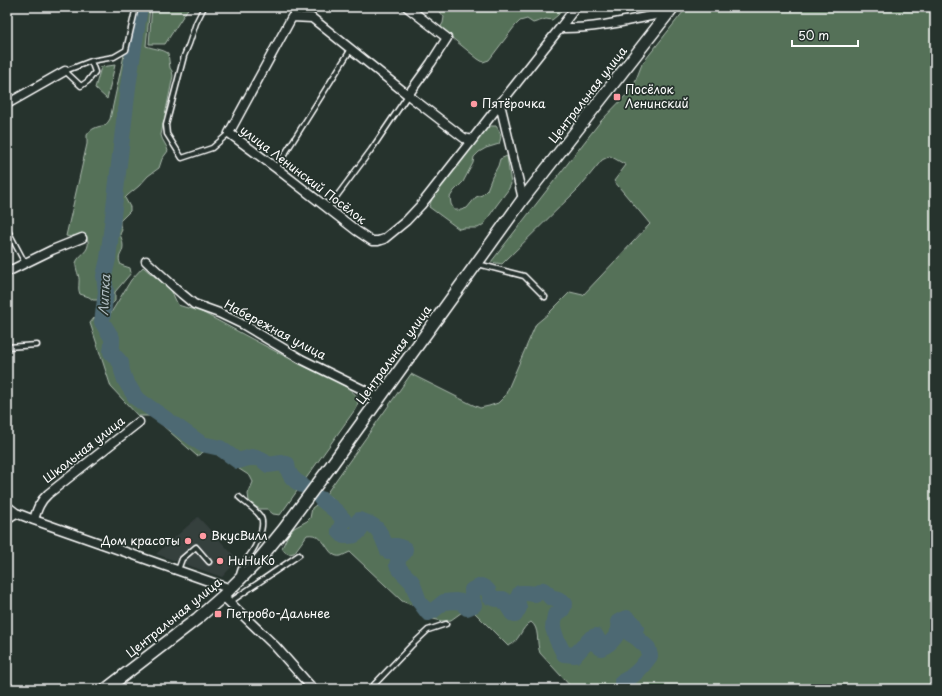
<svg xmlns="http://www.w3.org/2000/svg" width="942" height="696" font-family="'Playpen Sans',sans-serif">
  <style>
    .built { fill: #363f3e }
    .green { fill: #547159; stroke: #aab8ac }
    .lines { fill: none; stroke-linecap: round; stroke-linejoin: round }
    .river { stroke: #4e6973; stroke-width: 16 }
    .service-casing { stroke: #fff; stroke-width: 7 }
    .minor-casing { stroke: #fff; stroke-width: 11 }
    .secondary-casing { stroke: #fff; stroke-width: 14 }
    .service { stroke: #26332d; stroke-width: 4 }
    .minor { stroke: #26332d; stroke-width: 8 }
    .secondary { stroke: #26332d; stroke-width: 11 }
    .poi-dot { fill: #ff9aa2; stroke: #26332d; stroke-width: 1.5 }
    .labels { text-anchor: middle; stroke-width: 3.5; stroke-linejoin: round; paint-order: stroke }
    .poi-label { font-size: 12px; fill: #fff; stroke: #26332d; text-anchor: start }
    .street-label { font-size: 12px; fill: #fff; stroke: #26332d }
    .water-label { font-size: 13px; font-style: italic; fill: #afbcc0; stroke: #26332d }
  </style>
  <rect width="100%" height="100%" fill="#26332d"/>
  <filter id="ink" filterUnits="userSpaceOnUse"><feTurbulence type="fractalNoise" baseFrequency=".025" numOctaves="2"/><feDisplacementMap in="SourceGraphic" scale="8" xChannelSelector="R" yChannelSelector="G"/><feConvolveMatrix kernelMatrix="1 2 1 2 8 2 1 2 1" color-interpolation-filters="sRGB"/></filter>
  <g filter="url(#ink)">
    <path class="built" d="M 198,517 L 238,560 L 222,577 L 156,554 Z"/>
    <path class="green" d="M 133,7 L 150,7 L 146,46 C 154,49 162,49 168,53 L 170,68 L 172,71 L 173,76 L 161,135 C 162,141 167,145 168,151 L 162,159 L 159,168 L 148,176 L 139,186 L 128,195 L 125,198 L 130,207 L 130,211 L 120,221 L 120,225 L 122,230 L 120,234 C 121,237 123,242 123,246 C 123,255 116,255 121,265 L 130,268 L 131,273 L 115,292 L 115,301 L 112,304 L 108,306 L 104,305 L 102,300 L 93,300 L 89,297 L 80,294 C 78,289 79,287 79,282 C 80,276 75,269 76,263 C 78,255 90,252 88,241 C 87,239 87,238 84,236 C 79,233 72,238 66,236 L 87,144 L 87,135 C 89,132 92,129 95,128 C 103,124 104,129 110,119 L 126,46 Z
      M 152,7 L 189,7 L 165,44 L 149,44 Z
      M 425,7 L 476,7 L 481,11 L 487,7 L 565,7 L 558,15 L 552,20 L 546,19 L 533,23 L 527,19 L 520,21 L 515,26 L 489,60 L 483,62 L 478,59 L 440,28 L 443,23 L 444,17 C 442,14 438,9 434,8 C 432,7 428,8 425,7 Z
      M 687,7 L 935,7 L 935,689 L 573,689 L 540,653 C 536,643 540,628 531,622 C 521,627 519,643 508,646 L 472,610 L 465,610 L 451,620 L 442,621 L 424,617 L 414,606 L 402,601 L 350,552 C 347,553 344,555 341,556 C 326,559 327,532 307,535 L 294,553 L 289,554 L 285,552 L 282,548 L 288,535 L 294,528 L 307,521 L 310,518 L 312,508 L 316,505 L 329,502 L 332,498 L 326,494 L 411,374 L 471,404 L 480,408 L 489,406 L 498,403 L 505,396 L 536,324 L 548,314 L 570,292 L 583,295 L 650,224 L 614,181 L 626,165 L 610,156 L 602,160 L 579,188 L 502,264 L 491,262 L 600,122 L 631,90 L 635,82 L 642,64 Z
      M 115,65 L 107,99 L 95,88 L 101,67 Z
      M 489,126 L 496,126 C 501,133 502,136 499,144 L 486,148 L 479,152 L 474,157 L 473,163 L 463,182 L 454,191 L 450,197 L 451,204 L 454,210 L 461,210 L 467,208 L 476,197 L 482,195 L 487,190 L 492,177 L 498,166 L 500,159 L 507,156 L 511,184 L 508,190 L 496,206 L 484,224 L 478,228 L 464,228 L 459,229 L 429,207 L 432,199 L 480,135 L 484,130 Z
      M 143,267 L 171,290 L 178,305 L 191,309 L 196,309 C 232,328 268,348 304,366 C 317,373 350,385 357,397 C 359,403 357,406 354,411 L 280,515 L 273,514 L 267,509 L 260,509 L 254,506 L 249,501 L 248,494 L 253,482 L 250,476 L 208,449 L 197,456 L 152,416 L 138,416 L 111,387 L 90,323 L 94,318 L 99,313 L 109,316 L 131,280 Z"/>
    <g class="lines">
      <path class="river" d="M 140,7 L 128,87 L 108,259 L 104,276 L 106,292 L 102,322 L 112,338 L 112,345 L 111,352 L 121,363 L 122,371 L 125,380 L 136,398 L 202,444 L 220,448 L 238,461 L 252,457 L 261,459 L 268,465 L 282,463 L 287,464 C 288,475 293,480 302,485
        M 321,499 L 337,512 L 344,520 L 339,531 L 344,536 C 353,536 355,537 361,529 L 358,523 L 359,520 C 381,526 380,533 388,551 L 393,551 L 393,546 L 397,546 L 405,549 L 404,553 L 399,557 L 397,565 L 402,572 L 412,582 L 419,601 L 428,613 L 434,610 L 444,602 L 455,601 L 461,602 L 467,608 L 474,605 L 472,598 L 472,590 L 481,586 C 487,589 490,591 490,597 L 497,599 L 503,599 L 512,613 L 515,615 L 519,608 L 517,600 L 520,593 L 527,593 L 536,594 L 543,590 L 547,593 L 550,597 L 558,599 L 565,604 L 562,610 L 555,615 L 553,628 L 557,640 L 564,654 L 575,655 L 591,638 L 596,636 L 598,640 L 596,644 L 601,648 C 611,644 621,634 618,622 L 627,618 L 633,623 L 636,628 L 631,630 L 629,633 L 637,638 L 648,648 L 650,656 C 642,667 634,677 622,682 L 623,689"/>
      <defs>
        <path id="service" d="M 204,7 L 196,23 L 189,44 L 184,56 L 166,125 L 167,134 L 182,158 L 212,148 L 229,133
          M 91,61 L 114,57 L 126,50 L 136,7
          M 91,61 L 95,72 L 88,81 L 81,86 L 65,71 Z
          M 276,168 L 351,49
          M 328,208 L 371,150 L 408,95
          M 7,229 L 25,263
          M 478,264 L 524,276 L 545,297
          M 7,347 L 37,345
          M 239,497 C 245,503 255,509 260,516 C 267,525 255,548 249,556 C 245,562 239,568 239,576
          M 178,570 L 182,559 L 196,547 L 209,562
          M 230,602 L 299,555
          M 370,689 L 411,646 L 428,630 L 446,624"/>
        <path id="minor" d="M 407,7 L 447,38 L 431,63 L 408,95 L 464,138 L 472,140 L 500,104
          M 560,28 L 576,7
          M 408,95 L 312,18 L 292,17 L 229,133 L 276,168 L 357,231 L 372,241 L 378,241 L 384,239 L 406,221 L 421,205 L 472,140
          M 7,104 L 65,71
          M 523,199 L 500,104 L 560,28 C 597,29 634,19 670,12
          M 146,261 L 182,294 L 194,304 L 219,313 L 244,325 L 301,359 L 380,398
          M 7,272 L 52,250 L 82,238
          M 7,506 L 16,513 L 34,520 L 231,589
          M 7,519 L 16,513
          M 34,520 C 37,509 40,501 48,494 L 139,422
          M 223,596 L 275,646 L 313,689"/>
        <path id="secondary" d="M 106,689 L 198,618 L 223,596 L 258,561 L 284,529 L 330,467 L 523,199 L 673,7"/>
      </defs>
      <use href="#service" class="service-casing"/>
      <use href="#minor" class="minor-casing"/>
      <use href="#secondary" class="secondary-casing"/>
      <use href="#service" class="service"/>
      <use href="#minor" class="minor"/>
      <use href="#secondary" class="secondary"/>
    </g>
  </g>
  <g class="poi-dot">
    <rect x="613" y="93" width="8" height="8" rx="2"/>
    <circle cx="474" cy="104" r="4"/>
    <circle cx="203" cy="536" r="4"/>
    <circle cx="188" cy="541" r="4"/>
    <circle cx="220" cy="561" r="4"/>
    <rect x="214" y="610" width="8" height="8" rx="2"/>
  </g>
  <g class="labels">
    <g class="poi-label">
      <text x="625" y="94">Посёлок<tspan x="625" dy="14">Ленинский</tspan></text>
      <text x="482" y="108">Пятёрочка</text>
      <text x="211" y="540">ВкусВилл</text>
      <text x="180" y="545" text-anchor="end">Дом красоты</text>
      <text x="228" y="565">НиНиКо</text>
      <text x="226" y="618">Петрово-Дальнее</text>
    </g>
    <g class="street-label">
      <text transform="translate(588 95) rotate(-52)" y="4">Центральная улица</text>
      <text transform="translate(303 175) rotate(37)" y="4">улица Ленинский Посёлок</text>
      <text transform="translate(275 330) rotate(28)" y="4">Набережная улица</text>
      <text transform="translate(394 355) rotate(-54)" y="4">Центральная улица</text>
      <text transform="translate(84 450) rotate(-38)" y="4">Школьная улица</text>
      <text transform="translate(174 618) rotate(-39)" y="4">Центральная улица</text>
    </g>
    <g class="water-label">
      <text transform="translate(104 295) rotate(-87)" y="5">Липка</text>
    </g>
  </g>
  <rect width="942" height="696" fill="none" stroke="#26332d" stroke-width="24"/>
  <rect x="12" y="12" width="918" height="672" fill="none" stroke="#fff" stroke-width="1.5" filter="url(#ink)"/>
  <path d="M792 40v6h66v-6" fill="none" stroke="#ffffff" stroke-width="2"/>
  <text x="798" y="40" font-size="12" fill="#ffffff" stroke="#26332d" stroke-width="3" paint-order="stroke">50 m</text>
</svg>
